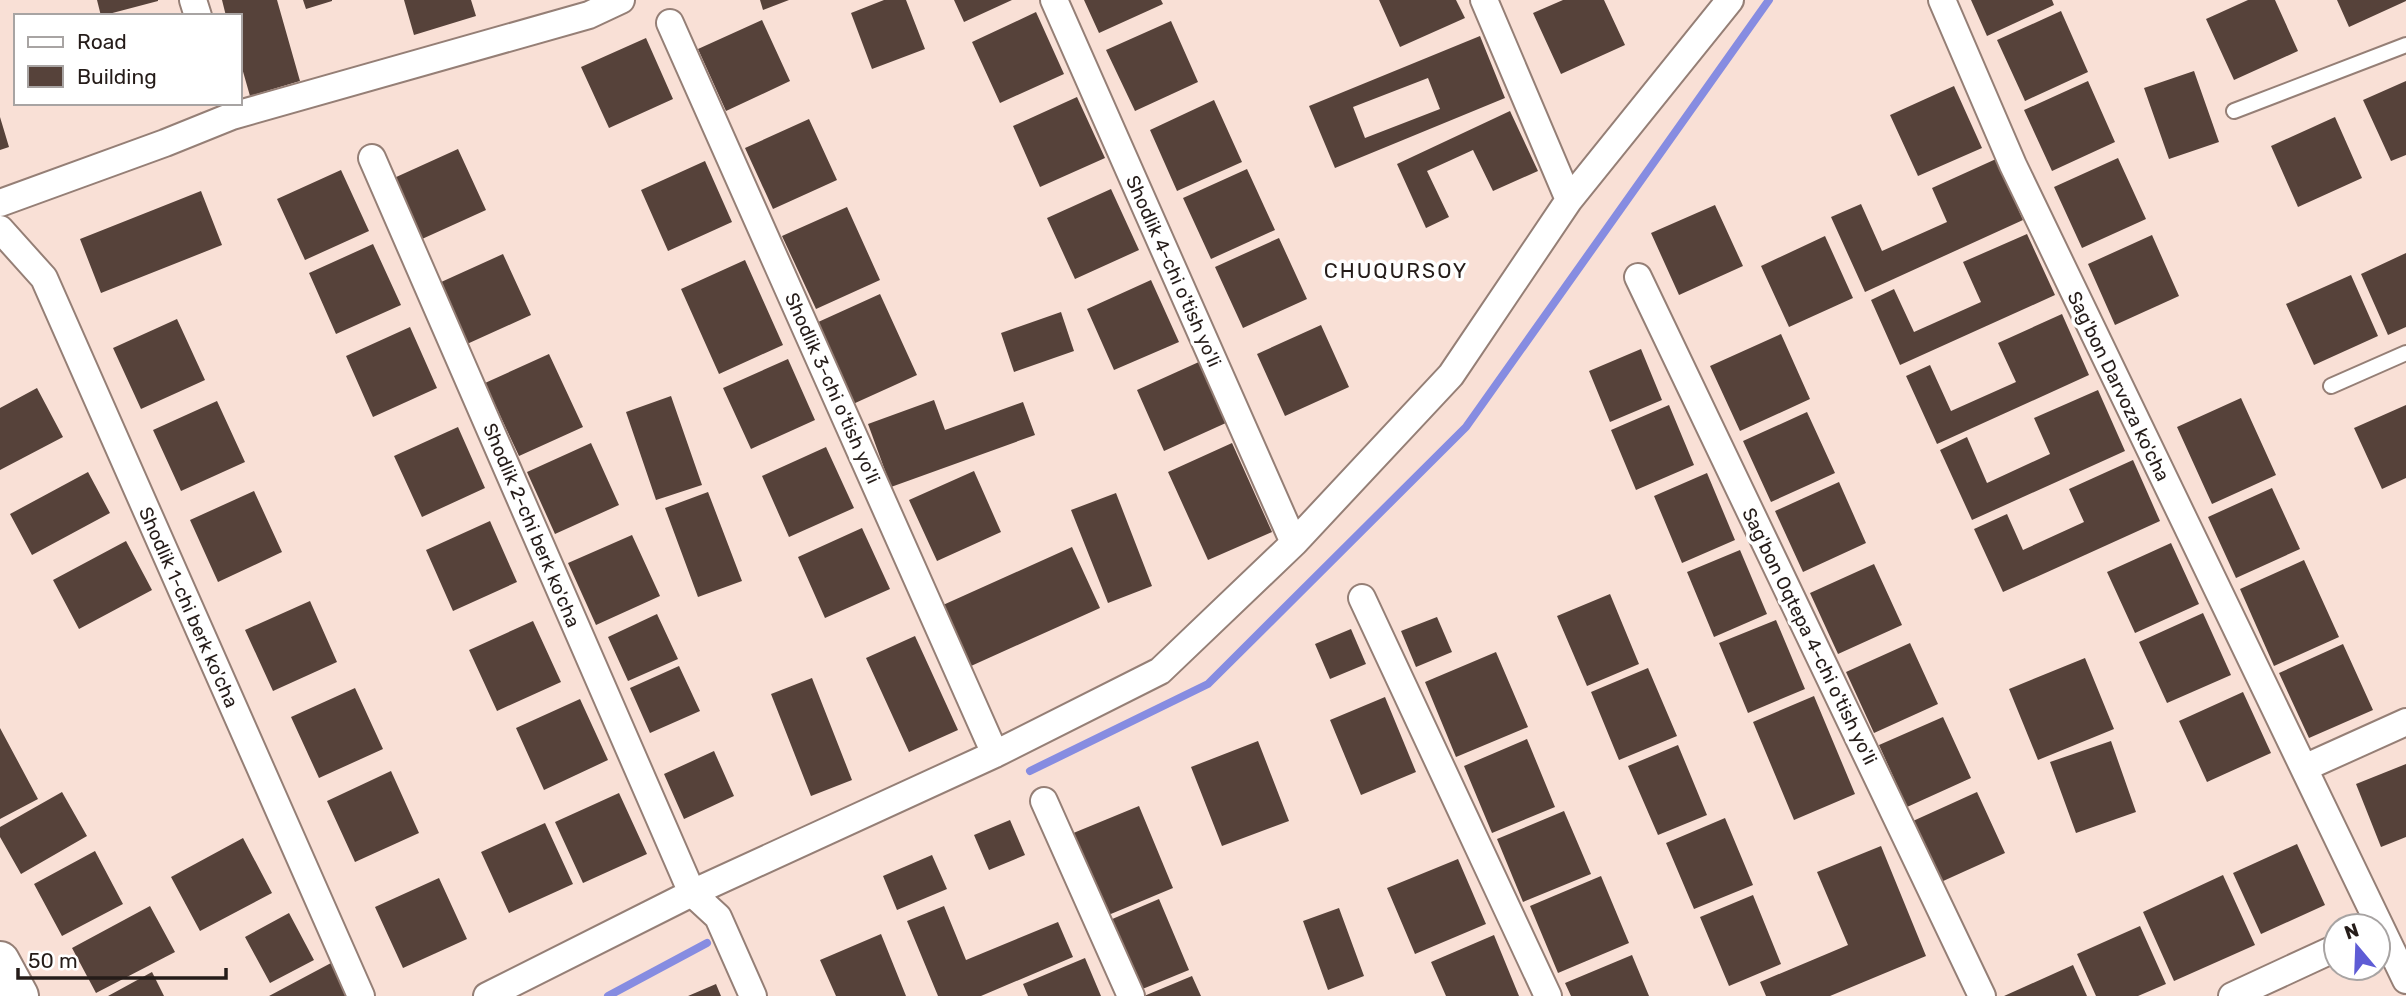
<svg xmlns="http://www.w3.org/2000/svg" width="2406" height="996" font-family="Rubik,sans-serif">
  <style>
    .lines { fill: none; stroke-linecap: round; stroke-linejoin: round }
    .stream { stroke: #868ce1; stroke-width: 8 }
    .building { fill: #56423a; fill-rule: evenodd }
    .service-casing { stroke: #957f76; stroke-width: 18 }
    .minor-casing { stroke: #957f76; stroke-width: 30 }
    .primary-casing { stroke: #957f76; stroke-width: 42 }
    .service { stroke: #fff; stroke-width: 14 }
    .minor { stroke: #fff; stroke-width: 26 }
    .primary { stroke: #fff; stroke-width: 38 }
    .labels { text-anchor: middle; stroke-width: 7; stroke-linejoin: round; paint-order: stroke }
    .street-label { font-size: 19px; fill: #251c19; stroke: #fff }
    .neighbourhood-label { font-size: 21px; letter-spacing: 2px; fill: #251c19; stroke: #fff }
  </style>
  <rect width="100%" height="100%" fill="#f9e0d6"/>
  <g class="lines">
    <path class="stream" d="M 1030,771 L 1208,684 L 1466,427 L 1769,0
      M 608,996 L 707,943"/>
  </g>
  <path class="building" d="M 97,0 L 158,0 L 158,1 L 101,16 Z
    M 222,0 L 277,0 L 300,81 L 250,96 L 240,61 L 240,16 L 226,16 Z
    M 303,0 L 332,0 L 332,1 L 306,9 Z
    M 404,0 L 471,0 L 476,16 L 414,35 Z
    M 760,0 L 789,0 L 763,10 Z
    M 884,0 L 906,0 L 925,49 L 872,69 L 851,13 Z
    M 954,0 L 1012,0 L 964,22 Z
    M 1084,0 L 1161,0 L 1163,4 L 1099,33 Z
    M 1379,0 L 1456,0 L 1465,18 L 1400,47 Z
    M 1563,0 L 1604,0 L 1625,45 L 1561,74 L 1533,13 Z
    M 1971,0 L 2052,0 L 2054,5 L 1987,36 Z
    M 2248,0 L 2275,0 L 2298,51 L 2234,80 L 2206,19 Z
    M 2337,0 L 2406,0 L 2406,1 L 2349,27 Z
    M 2061,11 L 2088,72 L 2025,101 L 1997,40 Z
    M 1036,12 L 1064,74 L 1000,103 L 972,42 Z
    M 762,20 L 790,81 L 726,111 L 698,49 Z
    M 1171,21 L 1198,82 L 1135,111 L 1106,50 Z
    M 1480,36 L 1505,98 L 1335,168 L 1309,106 ZM 1428,78 L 1440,109 L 1365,138 L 1353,107 Z
    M 646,38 L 673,99 L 609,128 L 581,67 Z
    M 2194,71 L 2219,142 L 2169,159 L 2144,88 Z
    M 2088,81 L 2115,142 L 2052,171 L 2024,110 Z
    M 2406,81 L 2406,155 L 2391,161 L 2363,100 Z
    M 1954,86 L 1982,148 L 1918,176 L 1890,115 Z
    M 1077,97 L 1105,158 L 1040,187 L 1013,126 Z
    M 1214,100 L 1242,162 L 1177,191 L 1150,130 Z
    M 1510,111 L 1538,171 L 1493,191 L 1473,150 L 1427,171 L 1449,217 L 1426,228 L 1397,164 Z
    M 0,117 L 9,147 L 0,150 Z
    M 2335,117 L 2362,178 L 2298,207 L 2271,146 Z
    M 809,119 L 837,180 L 773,209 L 745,148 Z
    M 458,149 L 486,210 L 422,239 L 394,178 Z
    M 2118,158 L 2146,219 L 2082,248 L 2054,187 Z
    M 1996,159 L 2023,220 L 1865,292 L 1831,217 L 1861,204 L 1882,251 L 1947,222 L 1932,188 Z
    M 705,161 L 732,222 L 668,251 L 641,190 Z
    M 1247,169 L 1275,230 L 1211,259 L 1183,198 Z
    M 341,170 L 369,231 L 305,260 L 277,199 Z
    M 1111,189 L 1139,250 L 1075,279 L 1047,218 Z
    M 201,191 L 222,245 L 101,293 L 80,239 Z
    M 1715,205 L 1743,266 L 1679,295 L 1651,233 Z
    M 847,207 L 880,280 L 816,309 L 782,236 Z
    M 2027,234 L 2055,295 L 1900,365 L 1871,300 L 1894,289 L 1914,332 L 1981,302 L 1963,262 Z
    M 2152,235 L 2179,296 L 2115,325 L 2088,264 Z
    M 1825,236 L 1853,298 L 1789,327 L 1761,266 Z
    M 1279,238 L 1307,299 L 1243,328 L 1215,267 Z
    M 373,244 L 401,305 L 336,334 L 309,273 Z
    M 2406,253 L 2406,327 L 2388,335 L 2361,274 Z
    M 503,254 L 531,315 L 467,344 L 439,283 Z
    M 745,260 L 783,345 L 719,374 L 681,289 Z
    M 2351,275 L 2378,336 L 2314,365 L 2286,304 Z
    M 1151,280 L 1179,342 L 1114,370 L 1087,309 Z
    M 880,294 L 917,375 L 853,404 L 816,323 Z
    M 1061,312 L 1074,351 L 1014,372 L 1001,333 Z
    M 2062,314 L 2089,375 L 1937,444 L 1906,376 L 1930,365 L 1951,411 L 2016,382 L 1998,343 Z
    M 177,319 L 205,380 L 141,409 L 113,348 Z
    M 1321,325 L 1349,387 L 1285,416 L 1257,354 Z
    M 410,327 L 437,388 L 373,417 L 346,356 Z
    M 1781,334 L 1810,399 L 1740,431 L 1710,366 Z
    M 1641,349 L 1662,400 L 1610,422 L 1589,371 Z
    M 549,354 L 583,427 L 519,456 L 485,383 Z
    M 788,359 L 815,420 L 751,449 L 723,388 Z
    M 1201,361 L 1228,422 L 1164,451 L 1137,390 Z
    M 37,388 L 63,437 L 0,470 L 0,408 Z
    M 2098,390 L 2125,451 L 1972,520 L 1940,450 L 1967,437 L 1987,483 L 2050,454 L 2034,418 Z
    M 671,396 L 702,485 L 656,500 L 626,412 Z
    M 2241,398 L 2276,475 L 2212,504 L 2177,427 Z
    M 934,400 L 945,430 L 1023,402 L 1035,435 L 891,487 L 868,424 Z
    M 217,401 L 245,462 L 181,491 L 153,430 Z
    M 1669,405 L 1694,465 L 1636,490 L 1611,430 Z
    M 2406,405 L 2406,478 L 2382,489 L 2354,428 Z
    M 1807,412 L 1835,473 L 1771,502 L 1743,441 Z
    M 458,427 L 485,488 L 422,517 L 394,456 Z
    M 591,443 L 619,505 L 555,534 L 527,472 Z
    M 1232,443 L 1272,532 L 1208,560 L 1168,472 Z
    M 826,447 L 854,508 L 789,537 L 762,476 Z
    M 2133,460 L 2160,521 L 2003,592 L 1974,529 L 2007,514 L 2023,550 L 2084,522 L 2069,489 Z
    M 974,471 L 1001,532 L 937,561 L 909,500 Z
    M 88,472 L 110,513 L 32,555 L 10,514 Z
    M 1707,473 L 1735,540 L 1682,563 L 1654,496 Z
    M 1839,482 L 1866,543 L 1803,572 L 1775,511 Z
    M 2272,488 L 2300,549 L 2236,578 L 2208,517 Z
    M 254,491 L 282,552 L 218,582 L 190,520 Z
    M 708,492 L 742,581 L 698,597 L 665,508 Z
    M 1116,493 L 1152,586 L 1108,603 L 1071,510 Z
    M 490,521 L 517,582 L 453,611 L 426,550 Z
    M 862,528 L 890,589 L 825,618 L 798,557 Z
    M 632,535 L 660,596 L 596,625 L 568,563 Z
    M 126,541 L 152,590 L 79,629 L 53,580 Z
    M 2171,543 L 2199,604 L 2135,633 L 2107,572 Z
    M 1072,547 L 1100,608 L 971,666 L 943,605 Z
    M 1740,550 L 1767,614 L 1714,637 L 1687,572 Z
    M 2304,560 L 2339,637 L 2274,666 L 2240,589 Z
    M 1874,564 L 1902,625 L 1838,654 L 1810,593 Z
    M 1610,594 L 1639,664 L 1587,686 L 1557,616 Z
    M 310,601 L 337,662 L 273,691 L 245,630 Z
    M 2203,613 L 2231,675 L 2167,703 L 2139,642 Z
    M 657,614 L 678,659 L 628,681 L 608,637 Z
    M 1437,617 L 1452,652 L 1416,667 L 1401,631 Z
    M 1776,620 L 1805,689 L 1748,713 L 1719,643 Z
    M 533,621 L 561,682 L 497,711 L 469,650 Z
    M 1351,629 L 1366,664 L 1330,679 L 1315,644 Z
    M 915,636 L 958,730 L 909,752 L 866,658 Z
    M 1910,643 L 1938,704 L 1874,733 L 1846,672 Z
    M 2343,644 L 2373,710 L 2309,738 L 2279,673 Z
    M 1496,652 L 1528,727 L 1456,757 L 1425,682 Z
    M 2085,658 L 2114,729 L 2038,760 L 2009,689 Z
    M 679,666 L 700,711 L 650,733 L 630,688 Z
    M 1648,668 L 1677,736 L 1619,760 L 1591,692 Z
    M 812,678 L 852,780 L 811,796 L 771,694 Z
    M 355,688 L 383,749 L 319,778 L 291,717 Z
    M 2243,692 L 2271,753 L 2207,782 L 2179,721 Z
    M 1814,696 L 1855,794 L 1794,820 L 1753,722 Z
    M 1385,697 L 1416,772 L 1361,795 L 1330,720 Z
    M 580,699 L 608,760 L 544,790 L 516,728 Z
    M 1943,717 L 1971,778 L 1907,807 L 1879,745 Z
    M 0,728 L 38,799 L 0,819 Z
    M 1527,739 L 1555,807 L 1492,833 L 1464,766 Z
    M 1258,741 L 1289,821 L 1222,846 L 1191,767 Z
    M 2111,741 L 2136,812 L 2076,833 L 2050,762 Z
    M 1678,745 L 1707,815 L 1658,835 L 1628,766 Z
    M 714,751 L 734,796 L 684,819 L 664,774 Z
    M 2406,764 L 2406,837 L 2381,847 L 2356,784 Z
    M 391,771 L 419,833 L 355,862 L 327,801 Z
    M 62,792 L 87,836 L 21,874 L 0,837 L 0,827 Z
    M 1977,792 L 2005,853 L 1941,882 L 1913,821 Z
    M 619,793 L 647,854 L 583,883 L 555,822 Z
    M 1139,806 L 1173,888 L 1106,916 L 1071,834 Z
    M 1564,811 L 1591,874 L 1523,902 L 1497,839 Z
    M 1725,818 L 1753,885 L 1694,909 L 1666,843 Z
    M 1010,820 L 1025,855 L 989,870 L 974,835 Z
    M 545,823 L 573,884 L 509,913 L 481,852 Z
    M 243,838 L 272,893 L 200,931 L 171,877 Z
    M 2297,844 L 2325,905 L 2261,934 L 2233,873 Z
    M 1881,846 L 1926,956 L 1830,996 L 1766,996 L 1760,982 L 1848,945 L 1817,872 Z
    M 95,851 L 123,904 L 62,936 L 34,884 Z
    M 932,855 L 947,889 L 897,910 L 883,876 Z
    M 1458,859 L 1486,924 L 1415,954 L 1387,888 Z
    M 2223,875 L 2255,945 L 2174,981 L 2143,912 Z
    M 1601,876 L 1629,943 L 1558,973 L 1530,906 Z
    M 439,878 L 467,939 L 403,968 L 375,907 Z
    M 1753,895 L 1781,964 L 1729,986 L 1700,917 Z
    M 1159,899 L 1189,970 L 1140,990 L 1110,920 Z
    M 150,906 L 175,952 L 96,993 L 72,948 Z
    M 944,906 L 966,960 L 1058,922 L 1073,957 L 981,996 L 938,996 L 907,921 Z
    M 1339,908 L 1364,976 L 1328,990 L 1303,921 Z
    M 289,913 L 314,960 L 270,983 L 245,937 Z
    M 2140,926 L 2166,984 L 2138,996 L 2096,996 L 2077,954 Z
    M 881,934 L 906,996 L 836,996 L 820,960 Z
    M 1494,935 L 1519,996 L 1446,996 L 1431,962 Z
    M 1632,955 L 1649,996 L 1571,996 L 1565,983 Z
    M 1085,958 L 1101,996 L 1028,996 L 1023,984 Z
    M 331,963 L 349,996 L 269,996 Z
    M 2073,965 L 2087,996 L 2004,996 Z
    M 152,972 L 164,996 L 108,996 Z
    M 1192,976 L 1201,996 L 1144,996 Z
    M 716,984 L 721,996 L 688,996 Z"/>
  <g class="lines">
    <defs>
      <path id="service" d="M 2234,111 L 2406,45
        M 2331,386 L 2406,353"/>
      <path id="minor" d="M 193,0 L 198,16
        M 1054,0 L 1294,543
        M 1484,0 L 1569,200
        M 1942,0 L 2013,165 L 2406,980
        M 670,23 L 995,754
        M 372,158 L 692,893 L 718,917 L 753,996
        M 0,203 L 165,143 L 232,116 L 589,15 L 621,0
        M 0,229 L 44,278 L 361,996
        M 1638,277 L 1982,996
        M 1362,598 L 1548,996
        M 2304,768 L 2406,722
        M 1044,801 L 1131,996
        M 487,996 L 692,893 L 995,754 L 1160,671 L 1294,543 L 1451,375 L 1569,200 L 1730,0
        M 2232,996 L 2336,948"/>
      <path id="primary" d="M 0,961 L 19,996"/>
    </defs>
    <use href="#service" class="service-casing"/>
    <use href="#minor" class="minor-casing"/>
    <use href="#primary" class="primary-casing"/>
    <use href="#service" class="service"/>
    <use href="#minor" class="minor"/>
    <use href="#primary" class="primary"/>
  </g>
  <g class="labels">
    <g class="street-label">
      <text transform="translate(1174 271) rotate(66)" y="7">Shodlik 4-chi o'tish yo'li</text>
      <text transform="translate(2119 386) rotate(64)" y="7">Sag'bon Darvoza ko'cha</text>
      <text transform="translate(833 388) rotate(66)" y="7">Shodlik 3-chi o'tish yo'li</text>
      <text transform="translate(532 525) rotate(67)" y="7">Shodlik 2-chi berk ko'cha</text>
      <text transform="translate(189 607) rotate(66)" y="7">Shodlik 1-chi berk ko'cha</text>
      <text transform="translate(1810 636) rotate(64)" y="7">Sag'bon Oqtepa 4-chi o'tish yo'li</text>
    </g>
    <g class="neighbourhood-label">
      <text x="1396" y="278">CHUQURSOY</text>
    </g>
  </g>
  <rect x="14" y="14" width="228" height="91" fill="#ffffff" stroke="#a8a4a3" stroke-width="2"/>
  <rect x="28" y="37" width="35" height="10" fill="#ffffff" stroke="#a8a4a3" stroke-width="2"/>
  <text x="77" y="49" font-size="21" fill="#251c19">Road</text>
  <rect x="28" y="66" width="35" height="21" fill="#56423a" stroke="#a8a4a3" stroke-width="2"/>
  <text x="77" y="84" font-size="21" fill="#251c19">Building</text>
  <g transform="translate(2357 947) rotate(341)"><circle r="33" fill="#ffffff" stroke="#a8a4a3" stroke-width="2"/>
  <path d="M0-5L12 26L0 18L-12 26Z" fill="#5e5cd5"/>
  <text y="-10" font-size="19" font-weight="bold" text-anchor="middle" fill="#251c19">N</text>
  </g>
  <path d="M18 968v10h208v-10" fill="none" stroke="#251c19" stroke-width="3.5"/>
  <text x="28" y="968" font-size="21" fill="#251c19" stroke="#ffffff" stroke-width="5" paint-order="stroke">50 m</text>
</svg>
